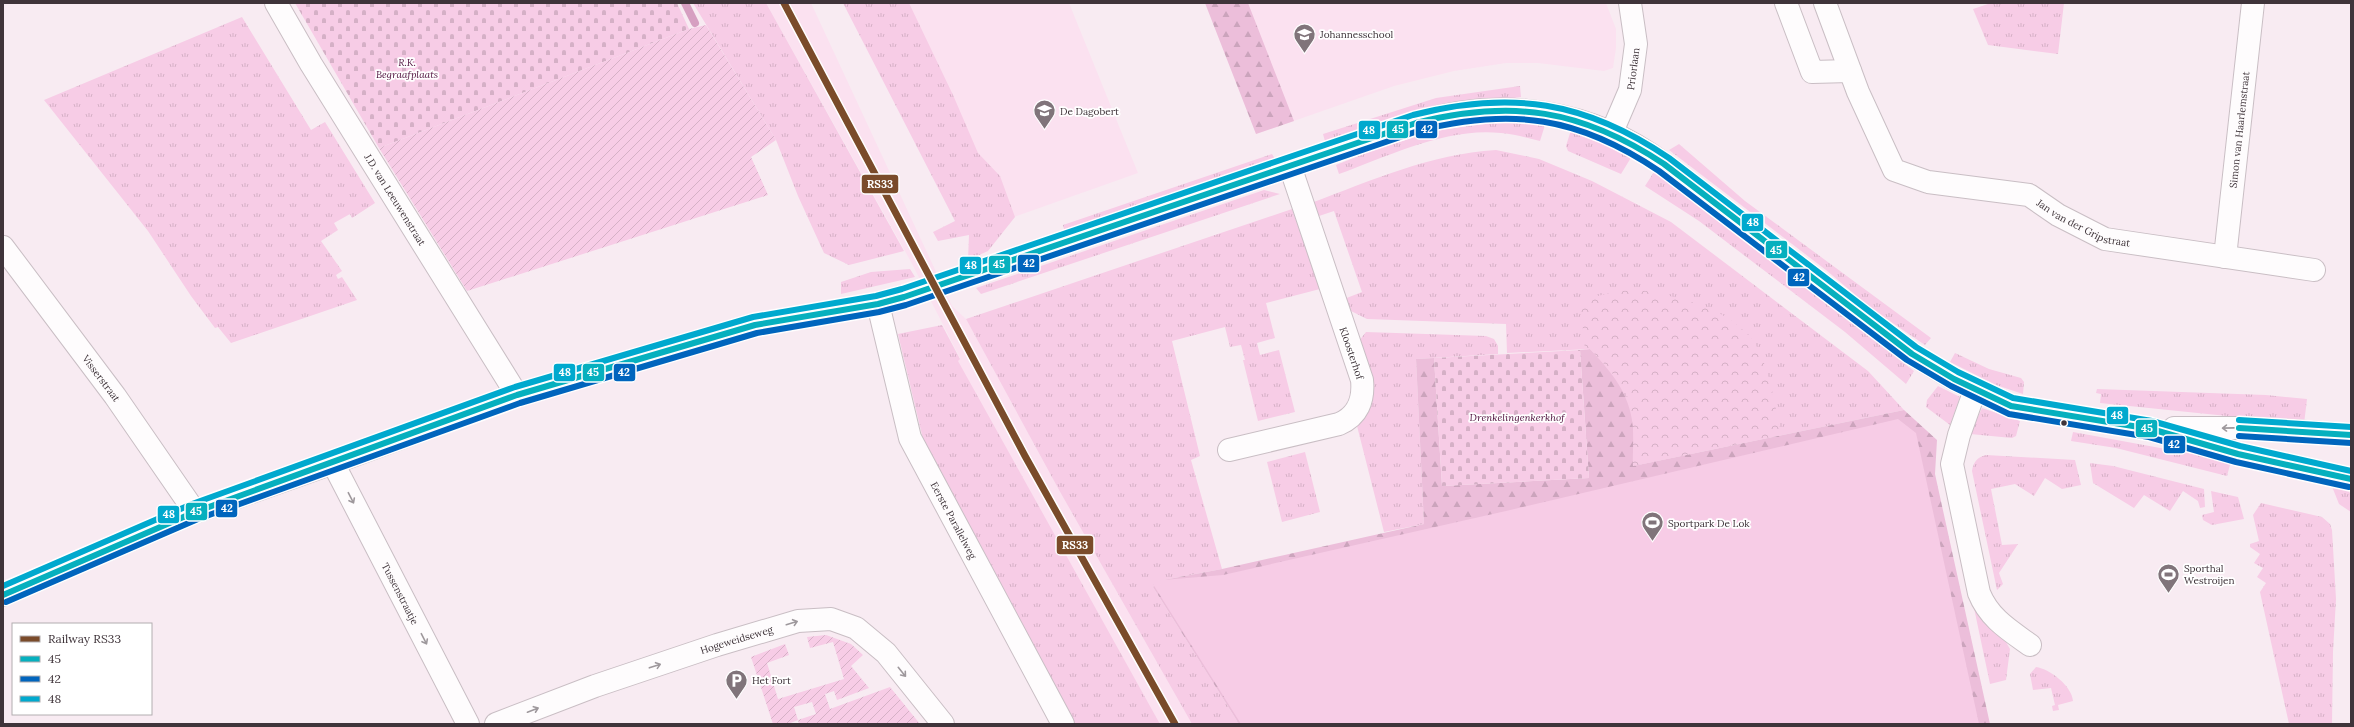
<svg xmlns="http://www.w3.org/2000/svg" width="2354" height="727" font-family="Lora,serif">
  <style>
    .built { fill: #fbe1f0 }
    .grass { fill: url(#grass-tufts) }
    .forest { fill: url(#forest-firs) }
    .cemetery { fill: url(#cemetery-stones) }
    .park { fill: url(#park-crowns) }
    .garden { fill: url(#garden-furrows); fill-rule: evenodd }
    .pitch { fill: #f7cce6 }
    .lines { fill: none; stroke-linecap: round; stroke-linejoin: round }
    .stream { stroke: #d69fc1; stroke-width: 8 }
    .street-casing { stroke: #c9bec4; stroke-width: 24 }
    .secondary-casing { stroke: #c9bec4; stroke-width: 24 }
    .street { stroke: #fefcfd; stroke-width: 22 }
    .secondary { stroke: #fefcfd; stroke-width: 22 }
    .bus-1-casing { stroke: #fff; stroke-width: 9 }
    .bus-2-casing { stroke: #fff; stroke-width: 9 }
    .bus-3-casing { stroke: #fff; stroke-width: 9 }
    .bus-1 { stroke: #06b0be; stroke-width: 6 }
    .bus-2 { stroke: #0065bd; stroke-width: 6 }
    .bus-3 { stroke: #00a9ce; stroke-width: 6 }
    .rail-1-casing { stroke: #fff; stroke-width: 10 }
    .rail-1 { stroke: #7a4b2a; stroke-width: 7 }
    .oneway { stroke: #9e989c }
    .bus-dot { fill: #3f343a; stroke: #fff; stroke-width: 1.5 }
    .labels { text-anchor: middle; stroke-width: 3.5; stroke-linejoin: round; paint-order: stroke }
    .poi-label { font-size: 10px; fill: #3f343a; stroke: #fff; text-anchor: start }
    .park-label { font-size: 10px; font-style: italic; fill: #4f103d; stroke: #fff }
    .street-label { font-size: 10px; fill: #3f343a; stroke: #fff }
    .line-badge { stroke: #fff; stroke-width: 1.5 }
    .badge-label { font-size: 11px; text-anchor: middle; font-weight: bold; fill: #fff }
  </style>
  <defs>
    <pattern id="grass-tufts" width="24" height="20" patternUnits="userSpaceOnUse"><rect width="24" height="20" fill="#f7cce6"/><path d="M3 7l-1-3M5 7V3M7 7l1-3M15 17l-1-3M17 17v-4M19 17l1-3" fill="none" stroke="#d5b0c6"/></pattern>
    <pattern id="forest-firs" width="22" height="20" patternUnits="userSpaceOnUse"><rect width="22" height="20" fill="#ecbeda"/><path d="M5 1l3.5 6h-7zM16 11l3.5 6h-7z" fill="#cba4bc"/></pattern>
    <pattern id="cemetery-stones" width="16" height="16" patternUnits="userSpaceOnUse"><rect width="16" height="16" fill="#f7cce6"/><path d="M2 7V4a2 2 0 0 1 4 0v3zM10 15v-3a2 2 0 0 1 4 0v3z" fill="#d5b0c6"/></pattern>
    <pattern id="park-crowns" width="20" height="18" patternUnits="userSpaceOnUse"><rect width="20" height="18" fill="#f7cce6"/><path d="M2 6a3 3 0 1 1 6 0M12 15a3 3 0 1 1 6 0" fill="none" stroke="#d5b0c6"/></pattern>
    <pattern id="garden-furrows" width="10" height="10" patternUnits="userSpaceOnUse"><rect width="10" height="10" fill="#f7cce6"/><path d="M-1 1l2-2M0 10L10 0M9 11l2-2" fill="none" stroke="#d5b0c6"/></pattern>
  </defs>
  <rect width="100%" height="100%" fill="#f8ebf2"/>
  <path class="built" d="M 766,3 L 811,3 L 952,306 L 966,319 L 1059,490 L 1192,724 L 1160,724 L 986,415 L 957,360 L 960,358 L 910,260 Z
    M 906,3 L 1069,3 L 1138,173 L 1014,217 L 983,166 Z
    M 1206,3 L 1606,3 L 1616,29 L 1616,48 L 1613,68 L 1604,71 L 1538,63 L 1506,63 L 1454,71 L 1394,86 L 1256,134 Z"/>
  <path class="grass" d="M 693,3 L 766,3 L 904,251 L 849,265 L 824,253 L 798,196 L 776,140 Z
    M 843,3 L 909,3 L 953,95 L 978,153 L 1000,176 L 1015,217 L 988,251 L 968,260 L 969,235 L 938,241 L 933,232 L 955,221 Z
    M 1991,3 L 2064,3 L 2058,54 L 1988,45 L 1973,9 Z
    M 242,17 L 311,130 L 325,122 L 375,203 L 352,218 L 350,214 L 334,223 L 338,230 L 321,241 L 342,271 L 336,275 L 338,279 L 342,277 L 357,300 L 231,343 L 218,327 L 215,328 L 191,296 L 148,231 L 44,100 Z
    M 1520,86 L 1521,97 L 1450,108 L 1326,145 L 1323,134 L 1436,98 Z
    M 1500,122 L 1545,125 L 1540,141 C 1527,138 1515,134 1501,133 C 1446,127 1389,156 1339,174 L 1336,165 L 1376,149 L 1439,130 Z
    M 1571,130 L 1632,156 L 1621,174 L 1568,151 L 1566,146 Z
    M 1679,144 L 1745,201 L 1931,338 L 1925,345 L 1872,309 L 1826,270 L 1669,150 Z
    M 1496,150 L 1539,159 L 1592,181 L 1671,222 L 1868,371 L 1904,410 L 1633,466 L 1590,349 L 1507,353 L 1506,324 L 1367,319 L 1351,311 L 1344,299 L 1362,292 L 1334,211 L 1316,217 L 1311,203 C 1373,180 1430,154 1496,150 Z
    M 1272,154 L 1275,159 L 1065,233 L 1063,225 Z
    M 1654,172 L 1914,371 L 1906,384 L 1845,332 L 1699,221 L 1645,186 Z
    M 1264,190 L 1280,194 L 981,294 L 976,288 Z
    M 1292,209 L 1320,289 L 1266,303 L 1275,338 L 1257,343 L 1260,355 L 1279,350 L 1295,412 L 1258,421 L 1243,360 L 1245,360 L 1241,345 L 1230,347 L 1225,327 L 1172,341 L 1200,456 L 1191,460 L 1222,569 L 1158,581 L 1153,587 L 1239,724 L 1192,724 L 1059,490 L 966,319 Z
    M 910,269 L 915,277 L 841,294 L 841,282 L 871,272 Z
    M 942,325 L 960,359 L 958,361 L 1160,724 L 1074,724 L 970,532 L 923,439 L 898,334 Z
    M 1366,332 L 1486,336 L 1494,339 L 1498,346 L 1498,354 L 1416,359 L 1424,524 L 1384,532 L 1357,426 L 1364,417 L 1359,341 Z
    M 1955,353 L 1989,369 L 2021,378 L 2024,382 L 2023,394 L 1996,385 L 1950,362 Z
    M 1938,386 L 1960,397 L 1950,425 L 1926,407 L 1927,400 Z
    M 2097,389 L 2266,395 L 2307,399 L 2304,424 L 2100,403 L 2101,394 L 2096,393 Z
    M 1982,408 L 2020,421 L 2016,436 L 2012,438 L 1970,434 Z
    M 2073,432 L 2231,461 L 2227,476 L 2116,448 L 2071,441 Z
    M 1305,452 L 1320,512 L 1282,522 L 1267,462 Z
    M 1986,455 L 2075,460 L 2081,485 L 2062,489 L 2045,478 L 2034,496 L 2015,484 L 1991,489 L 2002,545 L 2018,544 L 1999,573 L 2003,584 L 1997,590 L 1972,471 C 1973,463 1977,457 1986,455 Z
    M 2090,463 L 2113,466 L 2204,489 L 2205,507 L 2200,508 L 2198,501 L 2183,491 L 2170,511 L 2144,495 L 2134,508 L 2093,483 Z
    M 2331,484 L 2348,490 L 2351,495 L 2351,512 L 2339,504 Z
    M 2211,491 L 2238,497 L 2244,519 L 2212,525 L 2203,520 L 2202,515 L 2214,512 Z
    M 2261,503 L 2322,517 L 2330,524 L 2332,530 L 2336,599 L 2333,652 L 2332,724 L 2289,724 L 2260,592 L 2266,583 L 2257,577 L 2263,568 L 2254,563 L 2260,554 L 2250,547 L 2250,544 L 2259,541 L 2253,515 Z
    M 1974,608 L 1984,623 L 2006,642 L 2010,649 L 2006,680 L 1990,684 Z
    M 2036,667 C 2050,669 2072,686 2073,701 L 2058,705 L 2059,710 L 2053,711 L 2052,706 L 2055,705 L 2051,688 L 2033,690 L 2030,674 Z"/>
  <path class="forest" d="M 1205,3 L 1248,3 L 1294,121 L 1256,134 Z
    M 1590,349 C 1612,373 1629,392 1633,426 C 1635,439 1632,453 1633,466 L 1904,410 L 1937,440 L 1935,474 L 1990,724 L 1239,724 L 1153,587 L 1158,581 L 1222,569 L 1424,524 L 1416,359 L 1434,358 L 1442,486 L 1589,478 L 1580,350 Z"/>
  <path class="cemetery" d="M 295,3 L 677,3 L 689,29 L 379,148 Z
    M 1580,350 L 1589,478 L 1442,486 L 1434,358 Z"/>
  <path class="park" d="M 1640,290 C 1678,297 1723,306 1750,337 C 1768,357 1776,409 1781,435 L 1633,466 C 1633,443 1635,420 1628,398 C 1621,380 1603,363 1590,349 L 1585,350 L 1580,300 L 1619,291 Z"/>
  <path class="garden" d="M 706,25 L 776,140 L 751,157 L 768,195 L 467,291 L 379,148 L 689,29 Z
    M 826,635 L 851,644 L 863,655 L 851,666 L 869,688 L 837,700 L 834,691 L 825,694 L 830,709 L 890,687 L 920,724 L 799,724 L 798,720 L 788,724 L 773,724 L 751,657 L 785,644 L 789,655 L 767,663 L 778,699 L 844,679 L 833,642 L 810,648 L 807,637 ZM 812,702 L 816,714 L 798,720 L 794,707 Z"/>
  <path class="pitch" d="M 1898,419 L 1916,433 L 1979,724 L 1241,724 L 1151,581 L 1223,575 L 1506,511 Z"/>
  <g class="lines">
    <path class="stream" d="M 685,3 L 695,23"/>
    <defs>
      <g id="street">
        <path id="s1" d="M 276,3 L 311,64 L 517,395"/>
        <path d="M 1786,3 L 1812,72 L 1850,71"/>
        <path id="s2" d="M 1825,3 L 1858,92 L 1894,170 L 1928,182 L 2029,195 L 2058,215 L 2105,239 L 2314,270"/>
        <path id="s3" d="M 1612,132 L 1630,90 L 1636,44 L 1630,3"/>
        <path id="s4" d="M 3,247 L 115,396 L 195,512"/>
        <path id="s5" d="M 2225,257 L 2253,3"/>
        <path id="s6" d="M 878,304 L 910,438 L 1063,724"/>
        <path d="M 1975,390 L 1959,435 L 1952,464 L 1979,593 C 1989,618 2009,630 2030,645"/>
        <path d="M 1229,450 L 1339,424 C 1358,416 1364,400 1362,380 L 1290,166"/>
        <path id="s7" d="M 333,463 L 468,724"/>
        <path id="s8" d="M 496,724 L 595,686 L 717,645 L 798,621 L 831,619 L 856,628 L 886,653 L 943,724"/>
      </g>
      <path id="secondary" d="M 2174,428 L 2247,428 L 2351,435
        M 3,595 L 195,512 L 333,463 L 517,395 L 755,325 L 878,304 L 904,297 L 1416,123 C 1502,96 1592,110 1664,164 L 1912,354 L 1954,379 L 2011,406 L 2151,429 L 2238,454 L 2351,479"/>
    </defs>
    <use href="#street" class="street-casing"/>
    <use href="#secondary" class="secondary-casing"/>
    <use href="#street" class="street"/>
    <use href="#secondary" class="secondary"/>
    <defs>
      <path id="bus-1" d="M 2239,428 L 2351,435
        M 3,595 L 195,512 L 517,395 L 755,325 L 878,304 L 904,297 L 1416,123 C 1512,99 1581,109 1664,164 L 1912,354 L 1954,379 L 2011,406 L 2151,429 L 2238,454 L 2351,479"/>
      <path id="bus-2" d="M 2239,436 L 2351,443
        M 6,602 L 198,519 L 520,403 L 757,333 L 879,312 L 906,305 L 1418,131 C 1512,107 1579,117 1659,171 L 1907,360 L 1951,386 L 2009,414 L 2149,437 L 2236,462 L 2349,487"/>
      <path id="bus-3" d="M 2239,420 L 2351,427
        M 3,586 L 192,504 L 515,387 L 753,317 L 876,296 L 902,289 L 1413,115 C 1511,90 1585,101 1669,158 L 1916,347 L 1958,372 L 2013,398 L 2152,421 L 2240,446 L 2351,471"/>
    </defs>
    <use href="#bus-1" class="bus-1-casing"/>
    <use href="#bus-2" class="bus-2-casing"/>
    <use href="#bus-3" class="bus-3-casing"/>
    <use href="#bus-1" class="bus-1"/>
    <use href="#bus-2" class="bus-2"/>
    <use href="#bus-3" class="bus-3"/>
    <defs>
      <path id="rail-1" d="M 784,3 L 1025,456 L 1175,724"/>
    </defs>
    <use href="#rail-1" class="rail-1-casing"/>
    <use href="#rail-1" class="rail-1"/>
  </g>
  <defs><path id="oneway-shaft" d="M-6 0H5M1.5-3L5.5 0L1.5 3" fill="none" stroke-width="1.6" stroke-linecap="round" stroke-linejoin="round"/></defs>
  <g class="oneway">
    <use href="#oneway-shaft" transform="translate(2228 428) rotate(179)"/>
    <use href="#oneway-shaft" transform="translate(351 498) rotate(63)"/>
    <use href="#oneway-shaft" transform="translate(792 623) rotate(-17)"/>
    <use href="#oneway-shaft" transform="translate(424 639) rotate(63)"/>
    <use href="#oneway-shaft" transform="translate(655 666) rotate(-18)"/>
    <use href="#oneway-shaft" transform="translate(902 672) rotate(51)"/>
    <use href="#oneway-shaft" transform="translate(533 710) rotate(-21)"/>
  </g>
  <defs>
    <symbol id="school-pin" viewBox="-11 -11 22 30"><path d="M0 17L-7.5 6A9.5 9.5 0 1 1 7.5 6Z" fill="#80747a" stroke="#fff"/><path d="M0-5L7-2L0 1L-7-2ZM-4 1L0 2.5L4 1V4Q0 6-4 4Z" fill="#fff"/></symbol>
    <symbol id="stadium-pin" viewBox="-11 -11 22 30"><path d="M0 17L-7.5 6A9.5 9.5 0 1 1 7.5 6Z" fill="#80747a" stroke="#fff"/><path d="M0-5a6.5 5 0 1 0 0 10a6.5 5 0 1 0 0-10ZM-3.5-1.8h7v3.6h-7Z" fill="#fff"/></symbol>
    <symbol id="parking-pin" viewBox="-11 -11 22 30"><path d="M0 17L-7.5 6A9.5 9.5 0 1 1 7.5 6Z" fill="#80747a" stroke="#fff"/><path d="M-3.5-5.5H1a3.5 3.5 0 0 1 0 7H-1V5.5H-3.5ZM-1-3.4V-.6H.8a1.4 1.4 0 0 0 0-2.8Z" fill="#fff"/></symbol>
  </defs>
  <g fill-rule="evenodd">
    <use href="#school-pin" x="1292" y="22" width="25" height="34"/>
    <use href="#school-pin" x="1032" y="98" width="25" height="34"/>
    <use href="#stadium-pin" x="1640" y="510" width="25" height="34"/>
    <use href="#stadium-pin" x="2156" y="562" width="25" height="34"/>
    <use href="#parking-pin" x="724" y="668" width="25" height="34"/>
  </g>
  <circle class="bus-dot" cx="2064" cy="423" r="3.5"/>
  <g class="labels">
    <g class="poi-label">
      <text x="1320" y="38">Johannesschool</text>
      <text x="1060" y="115">De Dagobert</text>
      <text x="1668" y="527">Sportpark De Lok</text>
      <text x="2184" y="572">Sporthal<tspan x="2184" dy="12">Westroijen</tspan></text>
      <text x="752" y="684">Het Fort</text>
    </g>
    <g class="park-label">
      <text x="407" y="66">R.K.<tspan x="407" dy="12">Begraafplaats</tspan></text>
      <text x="1517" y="421">Drenkelingenkerkhof</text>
    </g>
    <g class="street-label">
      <text dy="4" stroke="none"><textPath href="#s3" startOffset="67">Priorlaan</textPath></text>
      <text dy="4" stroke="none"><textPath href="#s5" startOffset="128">Simon van Haarlemstraat</textPath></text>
      <text dy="4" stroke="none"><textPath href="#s1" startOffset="230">J.D. van Leeuwenstraat</textPath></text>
      <text dy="4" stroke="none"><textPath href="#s2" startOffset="381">Jan van der Gripstraat</textPath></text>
      <text transform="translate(1352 353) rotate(71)" y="4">Kloosterhof</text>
      <text dy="4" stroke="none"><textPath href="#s4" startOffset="164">Visserstraat</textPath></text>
      <text dy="4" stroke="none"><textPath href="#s6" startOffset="231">Eerste Parallelweg</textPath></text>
      <text dy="4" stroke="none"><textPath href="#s7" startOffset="147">Tussenstraatje</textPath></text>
      <text dy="4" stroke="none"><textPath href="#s8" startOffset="255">Hogeweidseweg</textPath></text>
    </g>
  </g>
  <g class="line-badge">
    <rect x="1415" y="120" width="23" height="19" rx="4" fill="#0065bd"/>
    <rect x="1386" y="120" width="23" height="19" rx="4" fill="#06b0be"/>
    <rect x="1358" y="120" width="23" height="20" rx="4" fill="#00a9ce"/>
    <rect x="861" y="174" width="38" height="20" rx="4" fill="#7a4b2a"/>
    <rect x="1741" y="213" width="23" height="19" rx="4" fill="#00a9ce"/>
    <rect x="1765" y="240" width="23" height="19" rx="4" fill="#06b0be"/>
    <rect x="1017" y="254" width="23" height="19" rx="4" fill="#0065bd"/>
    <rect x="988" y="255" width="23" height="19" rx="4" fill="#06b0be"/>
    <rect x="959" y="256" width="23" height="19" rx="4" fill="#00a9ce"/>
    <rect x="1787" y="268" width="23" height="19" rx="4" fill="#0065bd"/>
    <rect x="613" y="363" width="23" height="19" rx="4" fill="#0065bd"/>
    <rect x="553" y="363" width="23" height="19" rx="4" fill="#00a9ce"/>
    <rect x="582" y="363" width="23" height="19" rx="4" fill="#06b0be"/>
    <rect x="2106" y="406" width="23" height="19" rx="4" fill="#00a9ce"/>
    <rect x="2135" y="419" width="23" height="19" rx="4" fill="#06b0be"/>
    <rect x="2163" y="435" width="23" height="19" rx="4" fill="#0065bd"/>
    <rect x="215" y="499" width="23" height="19" rx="4" fill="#0065bd"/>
    <rect x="185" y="502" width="23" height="19" rx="4" fill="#06b0be"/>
    <rect x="157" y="505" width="23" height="19" rx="4" fill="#00a9ce"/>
    <rect x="1056" y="535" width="38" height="20" rx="4" fill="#7a4b2a"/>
  </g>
  <g class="badge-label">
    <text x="1427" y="133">42</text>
    <text x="1398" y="133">45</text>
    <text x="1369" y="134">48</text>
    <text x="880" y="188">RS33</text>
    <text x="1753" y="226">48</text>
    <text x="1776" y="254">45</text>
    <text x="1029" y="267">42</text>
    <text x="999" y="268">45</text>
    <text x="971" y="269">48</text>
    <text x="1799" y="281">42</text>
    <text x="624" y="376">42</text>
    <text x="565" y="376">48</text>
    <text x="593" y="376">45</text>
    <text x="2117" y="419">48</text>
    <text x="2147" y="432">45</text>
    <text x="2174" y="448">42</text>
    <text x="227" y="512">42</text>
    <text x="196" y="515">45</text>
    <text x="169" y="518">48</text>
    <text x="1075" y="549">RS33</text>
  </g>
  <rect width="2354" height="727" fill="none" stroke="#3f343a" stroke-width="8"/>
  <rect x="12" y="623" width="140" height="92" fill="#ffffff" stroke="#b2aeb0"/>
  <rect x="20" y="636" width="20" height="6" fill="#7a4b2a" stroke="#b2aeb0"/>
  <text x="48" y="643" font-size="12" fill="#3f343a">Railway RS33</text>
  <rect x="20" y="656" width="20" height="6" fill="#06b0be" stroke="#b2aeb0"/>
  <text x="48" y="663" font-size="12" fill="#3f343a">45</text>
  <rect x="20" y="676" width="20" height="6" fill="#0065bd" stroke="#b2aeb0"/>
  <text x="48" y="683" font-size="12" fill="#3f343a">42</text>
  <rect x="20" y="696" width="20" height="6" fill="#00a9ce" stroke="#b2aeb0"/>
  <text x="48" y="703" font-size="12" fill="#3f343a">48</text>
</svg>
